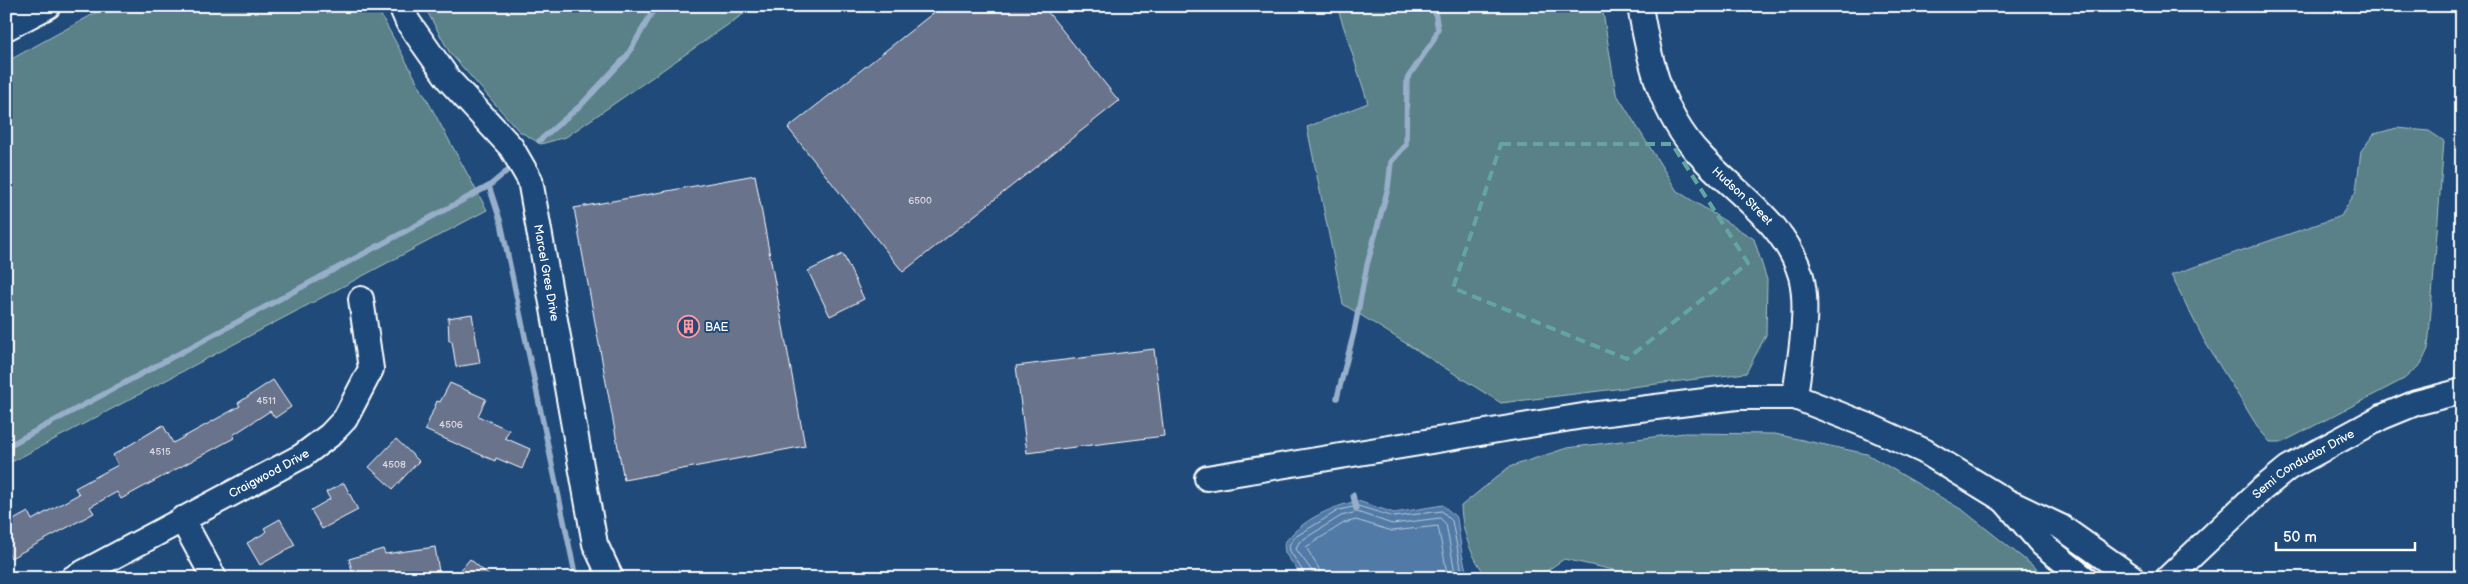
<svg xmlns="http://www.w3.org/2000/svg" width="2468" height="584" font-family="'Balsamiq Sans',sans-serif">
  <style>
    .green { fill: #5a8187; stroke: #acc0c3 }
    .water { fill: #517aa6; stroke: #97afca }
    .lines { fill: none; stroke-linecap: round; stroke-linejoin: round }
    .shore { stroke: #b9cadb; stroke-width: 1 }
    .stream { stroke: #97afca; stroke-width: 5.5 }
    .building { fill: #6b738c; stroke: #fff }
    .minor-casing { stroke: #fff; stroke-width: 28 }
    .minor { stroke: #1f4a7a; stroke-width: 24 }
    .marked { fill: none; stroke: #63a6a1; stroke-width: 4; stroke-dasharray: 10 6; stroke-linejoin: round }
    .labels { text-anchor: middle; stroke-width: 4; stroke-linejoin: round; paint-order: stroke }
    .number-label { font-size: 10px; fill: #dadce2 }
    .street-label { font-size: 12px; fill: #fff; stroke: #1f4a7a }
    .poi-label { font-size: 12px; fill: #fff; stroke: #1f4a7a; text-anchor: start }
  </style>
  <rect width="100%" height="100%" fill="#1f4a7a"/>
  <filter id="ink" filterUnits="userSpaceOnUse"><feTurbulence type="fractalNoise" baseFrequency=".02" numOctaves="2"/><feDisplacementMap in="SourceGraphic" scale="10" xChannelSelector="R" yChannelSelector="G"/><feConvolveMatrix kernelMatrix="1 2 1 2 8 2 1 2 1" color-interpolation-filters="sRGB"/></filter>
  <g filter="url(#ink)">
    <path class="green" d="M 108,6 L 376,6 L 487,210 L 6,465 L 6,62 Z
      M 424,6 L 755,6 L 566,137 L 541,144 L 519,131 L 450,53 Z
      M 1337,6 L 1602,6 L 1616,93 L 1677,191 L 1754,239 L 1767,280 L 1766,335 L 1746,373 L 1501,403 L 1343,304 L 1307,127 L 1368,103 Z
      M 2397,128 L 2429,131 L 2444,141 L 2428,349 L 2421,364 L 2404,379 L 2283,442 L 2270,442 L 2259,429 L 2205,342 L 2171,275 L 2341,216 L 2356,191 L 2361,151 L 2374,134 Z
      M 1684,433 L 1775,434 L 1867,454 L 1964,511 L 2048,578 L 1637,578 L 1627,573 L 1564,559 L 1536,578 L 1488,578 C 1471,557 1462,532 1461,506 L 1509,467 L 1567,448 Z"/>
    <path class="water" d="M 1358,501 L 1394,513 L 1443,505 L 1457,518 L 1462,554 L 1468,578 L 1303,578 L 1285,553 L 1284,544 C 1299,521 1332,506 1358,501 Z"/>
    <g class="lines">
      <path class="shore" d="M 1307,578 L 1290,551 L 1289,545 L 1295,537 L 1339,510 L 1358,506 L 1394,517 L 1442,511 L 1452,521 L 1463,578
        M 1313,578 L 1312,571 L 1296,549 L 1299,542 L 1341,516 L 1357,512 L 1392,524 L 1440,518 L 1446,524 L 1456,578
        M 1320,578 L 1319,569 L 1306,547 L 1344,523 L 1356,520 L 1392,531 L 1438,526 L 1448,578"/>
      <path class="stream" d="M 539,141 L 582,104 L 627,56 L 656,6
        M 489,186 L 501,223 L 576,578
        M 1337,398 L 1354,332 L 1367,265 L 1388,188 L 1391,162 L 1406,145 L 1407,79 L 1433,41 L 1438,29 L 1434,6
        M 6,447 L 489,186 L 507,171
        M 1353,495 L 1356,509"/>
    </g>
    <path class="building" d="M 942,6 L 1043,6 L 1119,101 L 903,272 L 788,128 Z
      M 755,175 L 805,446 L 624,480 L 574,208 Z
      M 843,254 L 864,299 L 830,316 L 808,271 Z
      M 472,314 L 480,363 L 456,367 L 452,341 L 449,341 L 448,318 Z
      M 1154,349 L 1164,436 L 1027,453 L 1016,366 Z
      M 273,380 L 291,407 L 275,418 L 270,411 L 233,435 L 234,438 L 121,499 L 117,492 L 90,507 L 94,513 L 11,558 L 6,549 L 6,524 L 28,512 L 32,520 L 79,494 L 75,488 L 118,465 L 113,455 L 163,425 L 173,443 L 240,406 L 238,403 Z
      M 450,383 L 486,399 L 478,416 L 509,430 L 505,438 L 530,449 L 522,469 L 496,458 L 495,461 L 425,430 L 437,401 L 440,402 Z
      M 396,439 L 419,461 L 393,489 L 369,467 Z
      M 344,483 L 358,510 L 322,529 L 311,510 L 330,499 L 326,492 Z
      M 280,519 L 295,545 L 260,565 L 247,543 L 263,534 L 266,531 L 264,528 Z
      M 435,547 L 440,578 L 354,578 L 349,559 L 383,549 L 385,554 Z
      M 470,559 L 492,578 L 454,578 Z"/>
    <g class="lines">
      <defs>
        <g id="minor">
          <path id="s1" d="M 401,6 L 408,22 L 449,80 L 511,147 L 530,180 L 595,544 L 611,578"/>
          <path id="s2" d="M 1640,6 C 1649,60 1661,114 1700,155 C 1735,193 1786,223 1801,276 C 1810,310 1799,362 1795,397"/>
          <path d="M 6,28 L 48,6"/>
          <path d="M 1207,478 L 1583,416 L 1737,397 L 1795,397 L 1869,426 L 1924,451 L 2004,500"/>
          <path d="M 182,519 L 214,578"/>
          <path id="s3" d="M 73,578 L 302,456 L 330,435 L 345,419 L 371,369 L 361,299"/>
          <path d="M 2084,578 L 2042,544 L 2004,500 L 2061,527 L 2133,578"/>
          <path id="s4" d="M 2168,578 L 2261,490 L 2288,468 L 2382,417 L 2416,403 L 2462,391"/>
        </g>
      </defs>
      <use href="#minor" class="minor-casing"/>
      <use href="#minor" class="minor"/>
    </g>
  </g>
  <path class="marked" d="M 1501,144 L 1672,144 L 1748,263 L 1627,359 L 1453,288 Z"/>
  <defs>
    <symbol id="building-ring" viewBox="-11 -11 22 22"><circle r="9.5" fill="#1f4a7a" stroke="#ff9aa2" stroke-width="1.5"/><path d="M-4-6H4V6H1V3H-1V6H-4ZM-2.5-4.3h1.7v1.8h-1.7ZM.8-4.3h1.7v1.8H.8ZM-2.5-1h1.7V.8h-1.7ZM.8-1h1.7V.8H.8Z" fill="#ff9aa2"/></symbol>
  </defs>
  <g fill-rule="evenodd">
    <use href="#building-ring" x="676" y="314" width="25" height="25"/>
  </g>
  <g class="labels">
    <g class="number-label">
      <text x="920" y="204">6500</text>
      <text x="266" y="404">4511</text>
      <text x="451" y="428">4506</text>
      <text x="160" y="455">4515</text>
      <text x="394" y="468">4508</text>
    </g>
    <g class="street-label">
      <text dy="4" stroke="none"><textPath href="#s2" startOffset="222">Hudson Street</textPath></text>
      <text dy="4" stroke="none"><textPath href="#s1" startOffset="312">Marcel Gres Drive</textPath></text>
      <text dy="4" stroke="none"><textPath href="#s4" startOffset="178">Semi Conductor Drive</textPath></text>
      <text dy="4" stroke="none"><textPath href="#s3" startOffset="222">Craigwood Drive</textPath></text>
    </g>
    <g class="poi-label">
      <text x="705" y="331">BAE</text>
    </g>
  </g>
  <rect width="2468" height="584" fill="none" stroke="#1f4a7a" stroke-width="25"/>
  <rect x="12" y="12" width="2443" height="559" fill="none" stroke="#fff" stroke-width="2" filter="url(#ink)"/>
  <path d="M2276 542v8h139v-8" fill="none" stroke="#ffffff" stroke-width="2.5"/>
  <text x="2283" y="542" font-size="15" fill="#ffffff" stroke="#1f4a7a" stroke-width="4" paint-order="stroke">50 m</text>
</svg>
